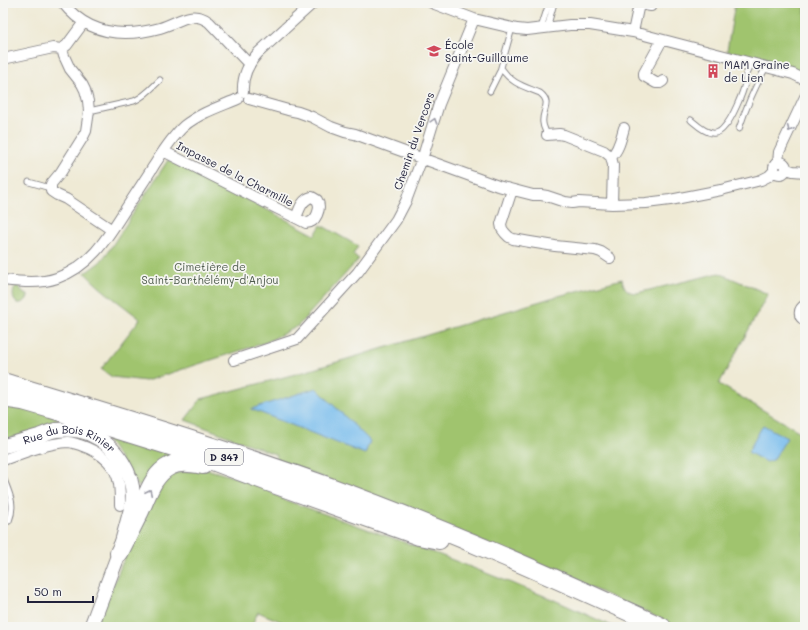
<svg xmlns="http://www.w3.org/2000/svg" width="808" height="630" font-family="Mali,sans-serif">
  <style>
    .green { fill: #a0c46e; stroke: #617354 }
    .water { fill: #77bced; stroke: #4c6f94 }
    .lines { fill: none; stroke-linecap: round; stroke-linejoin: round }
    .lane-casing { stroke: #888688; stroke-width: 7 }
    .street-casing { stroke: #888688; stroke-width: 12 }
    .secondary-casing { stroke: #888688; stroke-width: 16 }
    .highway-casing { stroke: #888688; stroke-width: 20 }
    .lane { stroke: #fff; stroke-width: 5 }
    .street { stroke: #fff; stroke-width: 10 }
    .secondary { stroke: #fff; stroke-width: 14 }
    .highway { stroke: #fff; stroke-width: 18 }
    .oneway { stroke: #9c9ca7 }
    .labels { text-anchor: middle; stroke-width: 3.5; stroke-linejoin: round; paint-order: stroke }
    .shield { fill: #f6f6f2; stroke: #626272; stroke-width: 1 }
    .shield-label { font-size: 10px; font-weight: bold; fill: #22223b }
    .poi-label { font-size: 11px; fill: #22223b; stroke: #f6f6f2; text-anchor: start }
    .street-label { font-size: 11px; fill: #22223b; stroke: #f6f6f2 }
    .park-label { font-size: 11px; fill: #4e5b4d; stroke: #f6f6f2 }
  </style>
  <rect width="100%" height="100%" fill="#f6f6f2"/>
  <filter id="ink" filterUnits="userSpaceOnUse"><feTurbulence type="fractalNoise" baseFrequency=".025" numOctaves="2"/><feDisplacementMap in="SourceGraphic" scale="8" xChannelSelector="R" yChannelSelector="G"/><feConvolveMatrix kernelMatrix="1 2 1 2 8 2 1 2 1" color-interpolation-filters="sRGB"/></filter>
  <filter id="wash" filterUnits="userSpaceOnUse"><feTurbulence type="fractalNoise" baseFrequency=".012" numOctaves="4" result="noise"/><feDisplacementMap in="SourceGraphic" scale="16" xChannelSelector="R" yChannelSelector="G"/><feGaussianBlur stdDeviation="0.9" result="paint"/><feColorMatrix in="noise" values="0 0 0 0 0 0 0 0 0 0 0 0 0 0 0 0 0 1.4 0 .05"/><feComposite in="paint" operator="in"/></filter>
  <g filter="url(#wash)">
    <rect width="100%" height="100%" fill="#efead5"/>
    <path class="green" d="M 735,3 L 805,3 L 805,72 L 727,51 Z
      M 168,160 L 258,205 L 315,235 L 321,225 L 358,246 L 353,255 L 359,259 L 298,326 L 267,342 L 146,381 L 112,377 L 101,369 L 140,319 C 122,304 101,291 85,273 L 100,262 L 108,252 Z
      M 719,273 L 768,294 L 719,384 L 805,435 L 805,627 L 679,627 L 517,555 L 276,459 L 277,455 L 185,420 L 201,399 L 307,371 L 551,298 L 622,279 C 624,288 627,293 637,293 Z
      M 16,286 L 19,286 L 24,294 L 28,295 C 28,300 23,304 17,303 C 12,300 12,291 16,286 Z
      M 3,401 L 73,421 L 3,440 Z
      M 104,435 L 184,457 L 143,488 L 137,485 Z
      M 206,469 L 234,477 L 268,489 L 272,493 L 285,500 L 435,553 L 552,599 L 614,627 L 294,627 L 258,612 L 251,627 L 95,627 L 154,489 L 166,474 Z"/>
    <path class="water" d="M 316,388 L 370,441 L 365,454 L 251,409 Z
      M 763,425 L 787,438 L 773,460 L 766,462 L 748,452 Z"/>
  </g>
  <g filter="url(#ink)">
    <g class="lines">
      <defs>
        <path id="lane" d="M 541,28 L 549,3
          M 547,28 L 554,3
          M 501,68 C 512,84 523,86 540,93 C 553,103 541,111 543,123 C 543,127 546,131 547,135
          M 490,91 L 500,71 L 512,28
          M 89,111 L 134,101 C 144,97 152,88 160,80
          M 691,120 C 697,125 704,132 712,133 C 717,134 722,130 725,126 C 732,119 743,93 745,83 C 746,80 745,77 746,74 C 748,70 750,67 751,63
          M 739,129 C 746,107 755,87 766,67
          M 29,182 L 50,188
          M 3,477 C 9,493 16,504 9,521"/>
        <path id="street" d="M 63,3 C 88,35 123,38 160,28 C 178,23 191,9 209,22 L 249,64
          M 432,3 L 474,19 L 517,29 L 527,30 L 570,25 L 590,25 L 633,32 L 793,74 L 805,80
          M 634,3 L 651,6
          M 633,32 L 639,4
          M 662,40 L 644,73 L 644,76 L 656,83 L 660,83 L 663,81
          M 62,49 L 67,45 L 84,22
          M 3,59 L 53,48 L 62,49 L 64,56 L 70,69 L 82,84 L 85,90 L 88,101 L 89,111 L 86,131 L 83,137 L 61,172 L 51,184 L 51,191 L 57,195 L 66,199 L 112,230
          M 243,92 C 242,77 248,64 258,53 L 313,3
          M 249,99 L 288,110 L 298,112 L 312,117 L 331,127 L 345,132 L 355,134 L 498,186 L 533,195 L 541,195 L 547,196 L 565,202 L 572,203 L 579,202 L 612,204 L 646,203 L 670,200 L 721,190 L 761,180 L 769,176 L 774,171
          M 547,135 L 559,134 L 564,135 L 604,151 L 611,157 L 613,165 L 612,204
          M 164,150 L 169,154 L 306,223 C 316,223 322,208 317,200 L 312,197 C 302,199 299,210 296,218
          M 611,157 C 619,150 621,138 624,128
          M774 168a6 6 0 1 1 12 0a6 6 0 1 1-12 0Z
          M 778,162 L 779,152 L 805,97
          M 787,169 L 793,171 L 805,172
          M 512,190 L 501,224 L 502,229 L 505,233 L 509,237 L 513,239 L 530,242 L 555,246 L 595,250 L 601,252 L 610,258
          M 3,280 C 21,282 40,284 57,278 C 89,267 106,240 123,213 C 133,198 143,183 153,167 C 162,153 171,138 184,126 C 200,113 219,107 238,99
          M 805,305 C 798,309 798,317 805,320
          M 234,360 L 297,339 L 358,272 L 396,220 L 406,201 L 424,153 L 439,104 L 474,19
          M 3,460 C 22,453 48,443 68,442 C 72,442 76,444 80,445 C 98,451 116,463 119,484 C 120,491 120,498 120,505"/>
        <g id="secondary">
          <path id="s1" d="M 3,446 C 15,444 27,439 39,436 C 44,434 50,431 56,430 C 67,429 79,429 90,434 C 116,445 137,476 132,505 L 119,553 L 91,627"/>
        </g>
        <path id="highway" d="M 3,382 C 112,415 222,448 330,487 C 443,528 553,577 662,627
          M 3,398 L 23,401 L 51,409 L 186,451 L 268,482 L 419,536 L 439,540
          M 119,553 C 126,539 133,525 140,511 C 147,496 153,474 170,466 C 180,461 191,463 203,465"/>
      </defs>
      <use href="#lane" class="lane-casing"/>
      <use href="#street" class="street-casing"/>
      <use href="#secondary" class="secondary-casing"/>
      <use href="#highway" class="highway-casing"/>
      <use href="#lane" class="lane"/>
      <use href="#street" class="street"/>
      <use href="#secondary" class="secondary"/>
      <use href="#highway" class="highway"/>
    </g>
    <defs><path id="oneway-chevron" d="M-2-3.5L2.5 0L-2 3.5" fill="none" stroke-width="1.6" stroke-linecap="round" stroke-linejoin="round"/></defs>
    <g class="oneway">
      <use href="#oneway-chevron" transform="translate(434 121) rotate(-73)"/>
      <use href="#oneway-chevron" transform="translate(790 129) rotate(115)"/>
      <use href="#oneway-chevron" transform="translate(149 492) rotate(-65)"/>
    </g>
  </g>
  <defs>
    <symbol id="school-bare" viewBox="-9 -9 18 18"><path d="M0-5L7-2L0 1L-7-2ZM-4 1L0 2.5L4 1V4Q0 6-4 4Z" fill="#d1495b" stroke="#f6f6f2" stroke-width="2.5" paint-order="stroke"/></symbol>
    <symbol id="building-bare" viewBox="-9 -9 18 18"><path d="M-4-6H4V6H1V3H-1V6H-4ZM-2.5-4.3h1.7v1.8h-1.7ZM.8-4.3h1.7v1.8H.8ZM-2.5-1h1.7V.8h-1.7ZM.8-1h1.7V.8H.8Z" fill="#d1495b" stroke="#f6f6f2" stroke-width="2.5" paint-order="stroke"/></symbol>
  </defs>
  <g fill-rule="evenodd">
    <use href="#school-bare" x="424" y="41" width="20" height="20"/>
    <use href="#building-bare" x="703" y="61" width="20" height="20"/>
  </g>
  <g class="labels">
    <rect class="shield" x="205" y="449" width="38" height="16" rx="3"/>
    <g class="shield-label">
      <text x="224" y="461">D 347</text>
    </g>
    <g class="poi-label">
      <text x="445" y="49">École<tspan x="445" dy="13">Saint-Guillaume</tspan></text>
      <text x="724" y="69">MAM Graine<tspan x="724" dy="13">de Lien</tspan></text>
    </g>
    <g class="street-label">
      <text transform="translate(414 141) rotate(-71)" y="4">Chemin du Vercors</text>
      <text transform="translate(235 174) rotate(27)" y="4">Impasse de la Charmille</text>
      <text dy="4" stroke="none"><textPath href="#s1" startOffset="70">Rue du Bois Rinier</textPath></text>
    </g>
    <g class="park-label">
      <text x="210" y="271">Cimetière de<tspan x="210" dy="13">Saint-Barthélémy-d'Anjou</tspan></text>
    </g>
  </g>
  <rect width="808" height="630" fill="none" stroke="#f6f6f2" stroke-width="16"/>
  <path d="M28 596v6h65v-6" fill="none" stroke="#22223b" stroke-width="2"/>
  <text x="34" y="596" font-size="12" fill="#22223b" stroke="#f6f6f2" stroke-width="3" paint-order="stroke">50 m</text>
</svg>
